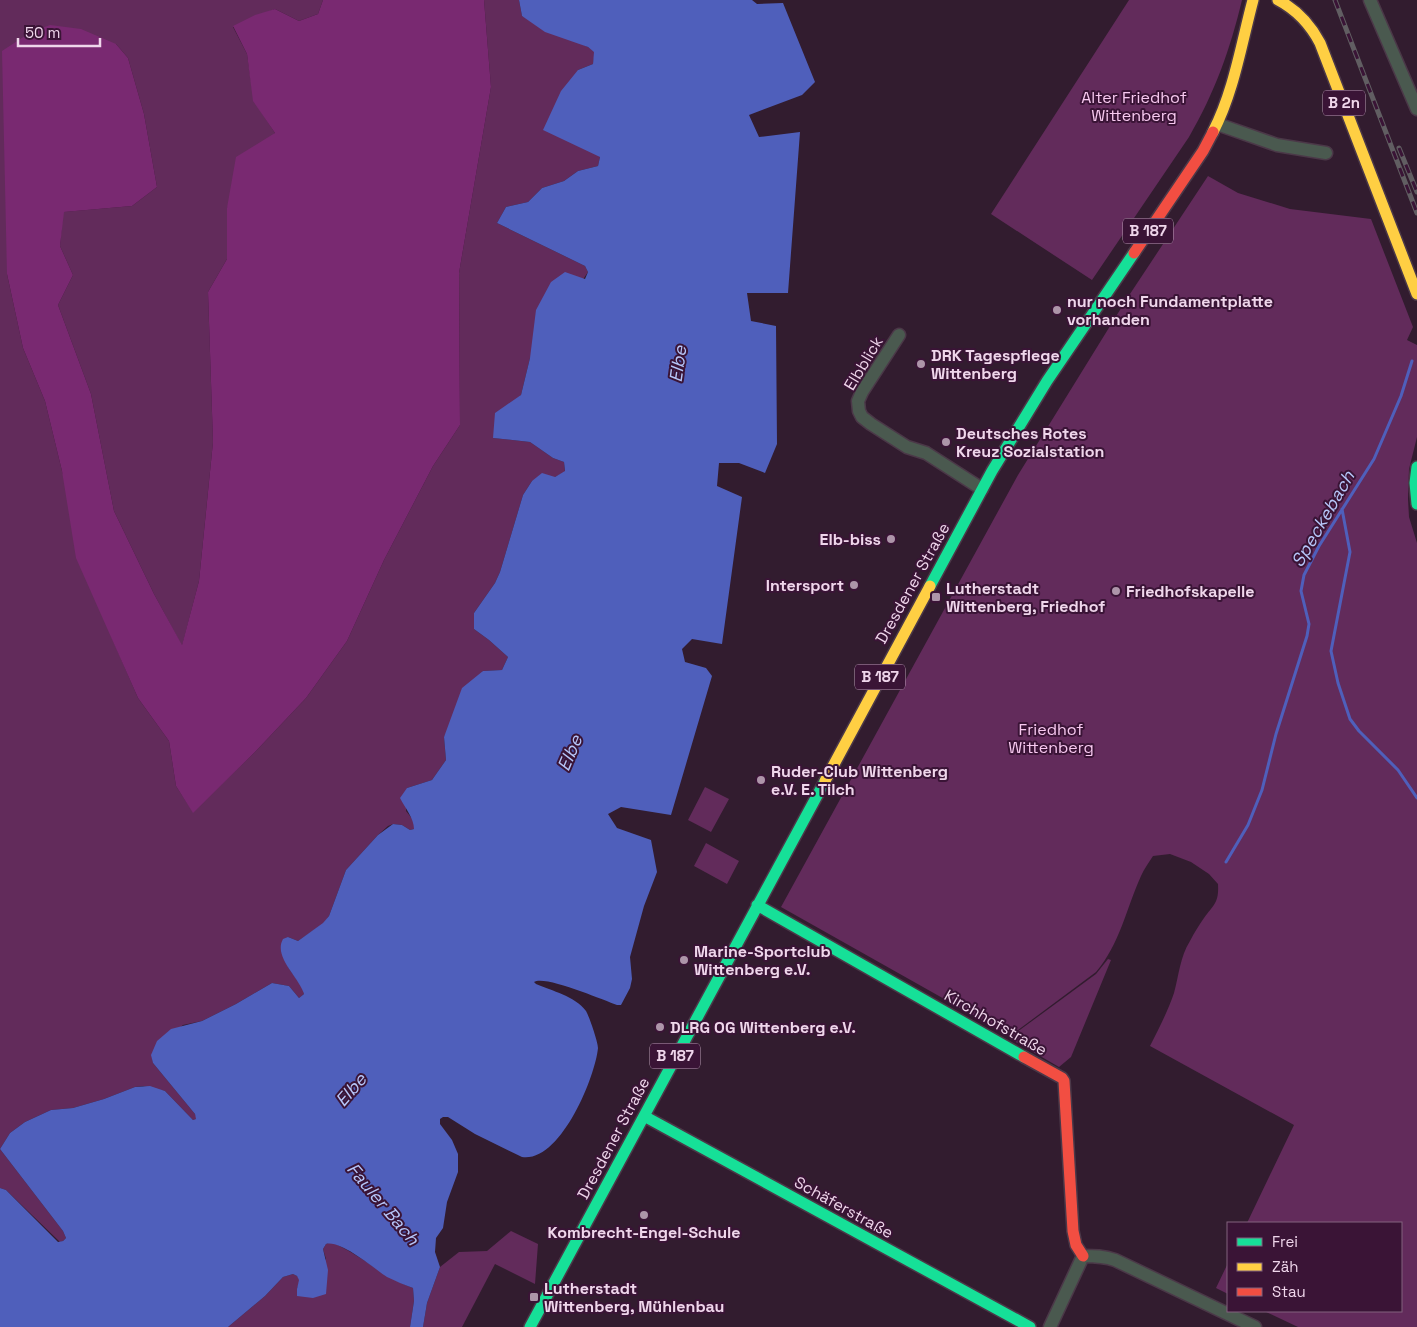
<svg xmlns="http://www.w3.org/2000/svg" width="1417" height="1327" font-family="'Space Grotesk',sans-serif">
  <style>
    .green { fill: #622b5b }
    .forest { fill: #792971 }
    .water { fill: #4f5fbb }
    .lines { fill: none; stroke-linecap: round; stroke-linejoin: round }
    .stream { stroke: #4f5fbb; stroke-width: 3 }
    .street-casing { stroke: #4b3848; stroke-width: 15 }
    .fast-casing { stroke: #4b3848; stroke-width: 14 }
    .slow-casing { stroke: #4b3848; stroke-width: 14 }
    .jam-casing { stroke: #4b3848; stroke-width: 14 }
    .street { stroke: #4a594f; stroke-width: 12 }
    .fast { stroke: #16e098; stroke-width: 11 }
    .slow { stroke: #ffcf43; stroke-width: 11 }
    .jam { stroke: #f24e42; stroke-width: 11 }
    .rail-casing { stroke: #615e62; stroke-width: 5 }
    .rail { stroke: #3a1436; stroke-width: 3; stroke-dasharray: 9; stroke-linecap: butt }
    .poi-dot { fill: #ad95a9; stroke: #3a1436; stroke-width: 2 }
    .labels { text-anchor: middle; stroke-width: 4; stroke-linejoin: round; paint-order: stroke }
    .shield { fill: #3a1436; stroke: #b99cb5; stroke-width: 1 }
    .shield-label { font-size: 15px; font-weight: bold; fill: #efd6eb }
    .park-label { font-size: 16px; fill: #f8c9f0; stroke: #3a1436 }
    .poi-label { font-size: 16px; font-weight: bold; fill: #efd6eb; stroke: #3a1436; text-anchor: start }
    .street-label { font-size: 16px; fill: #efd6eb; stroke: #3a1436 }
    .water-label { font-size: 18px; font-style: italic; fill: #b6c6f9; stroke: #3a1436 }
  </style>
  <rect width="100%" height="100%" fill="#321c2f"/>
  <path class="green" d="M 0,0 L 323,0 L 318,14 L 299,21 L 275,9 L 233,27 L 247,54 L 254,101 L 275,133 L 227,208 L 227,259 L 208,292 L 213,442 L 199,581 L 182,646 L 154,594 L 114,511 L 91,394 L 58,305 L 73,275 L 60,246 L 63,212 L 132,206 L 157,187 L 144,114 L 128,58 L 116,44 L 7,274 L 23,348 L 45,401 L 62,471 L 112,638 L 138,698 L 169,741 L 176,786 L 193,812 L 255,752 L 306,698 L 347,641 L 384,560 L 433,466 L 460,425 L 459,273 L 491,87 L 484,0 L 519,0 L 522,16 L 588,47 L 595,52 L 593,64 L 578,70 L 600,157 L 598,166 L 578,171 L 564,181 L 542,188 L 528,202 L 506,207 L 497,223 L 585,266 L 588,272 L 530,358 L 521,395 L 493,438 L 530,442 L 553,458 L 564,462 L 565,472 L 555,477 L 532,481 L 523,495 L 500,572 L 495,583 L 474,613 L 474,629 L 489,640 L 508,657 L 502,670 L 483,671 L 444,737 L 446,760 L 432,780 L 407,788 L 406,811 L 414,821 L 414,829 L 410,830 L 402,825 L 393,824 L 388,826 L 378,835 L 346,870 L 329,916 L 323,924 L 298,941 L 288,937 L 288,967 L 302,987 L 304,994 L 299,998 L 289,986 L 272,983 L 236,1004 L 202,1021 L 183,1025 L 152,1053 L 153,1063 L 195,1114 L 197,1119 L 193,1120 L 165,1091 L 143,1086 L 135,1087 L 104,1099 L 73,1108 L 51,1110 L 25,1122 L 10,1133 L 0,1149 L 63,1231 L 66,1238 L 63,1241 L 60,1242 L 6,1190 L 0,1188 Z
    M 1129,0 L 1242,0 C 1230,50 1215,92 1189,137 L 1092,280 L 991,214 Z
    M 1208,176 L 1238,193 L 1290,209 L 1371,219 L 1413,327 L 1407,340 L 1417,345 L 1417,437 L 1409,469 L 1408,499 L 1409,517 L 1417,543 L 1417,1327 L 1298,1327 L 1264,1311 L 1401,1311 L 1401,1223 L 1247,1223 L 1294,1125 L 1150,1046 C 1159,1028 1168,1011 1174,993 C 1179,975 1180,957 1190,941 C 1194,933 1199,925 1204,918 C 1214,904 1219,903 1218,884 L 1209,874 L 1191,862 L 1170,854 L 1153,856 C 1149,862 1144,869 1141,876 C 1126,909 1120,944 1096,972 L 1010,1036 L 781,907 L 1018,475 L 1128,297 Z
    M 705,787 L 729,799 L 711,832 L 688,820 Z
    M 706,843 L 739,861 L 727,884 L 694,866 Z
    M 1108,959 L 1111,960 L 1071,1057 L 1059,1067 L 1009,1038 L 1096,974 Z
    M 511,1231 L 538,1244 L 535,1284 L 495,1264 L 462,1327 L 423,1327 L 427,1303 L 440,1267 L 459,1252 L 487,1251 Z
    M 331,1242 C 360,1254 383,1277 413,1288 L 414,1301 L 410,1327 L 228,1327 L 265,1296 L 283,1277 L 293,1274 L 297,1276 L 300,1280 L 297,1289 L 326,1259 L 323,1249 L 326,1244 Z
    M 1228,1263 L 1228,1294 L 1216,1288 Z"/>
  <path class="forest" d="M 323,0 L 484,0 L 491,87 L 459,273 L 460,425 L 433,466 L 384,560 L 347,641 L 306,698 L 255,752 L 193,813 L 176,786 L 169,741 L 138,698 L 76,558 L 62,471 L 45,401 L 23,348 L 7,274 L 2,51 L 31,32 L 50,25 L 81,29 L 116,44 L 128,58 L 144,114 L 157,187 L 132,206 L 64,212 L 60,246 L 73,275 L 58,305 L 91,394 L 114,511 L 154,594 L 182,645 L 199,581 L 213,442 L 208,292 L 227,259 L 227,208 L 236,157 L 275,133 L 253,101 L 247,54 L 233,26 L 255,15 L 275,9 L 299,21 L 318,14 Z"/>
  <path class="water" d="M 519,0 L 752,0 L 757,4 L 783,3 L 815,82 L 802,95 L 749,115 L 759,137 L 800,132 L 788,293 L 747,293 L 751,321 L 776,326 L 777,444 L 765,473 L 739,463 L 719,463 L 717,486 L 742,497 L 722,644 L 692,639 L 682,649 L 685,662 L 706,668 L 712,676 L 671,815 L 621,807 L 608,814 L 617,828 L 651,840 L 657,872 L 644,906 L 630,957 L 632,979 L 630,988 L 621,1005 L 617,1005 C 603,1000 545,975 534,982 L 536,984 C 552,991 575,996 586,1011 C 589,1016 598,1042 598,1048 C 595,1078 560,1163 522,1157 L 475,1134 L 448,1117 L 443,1117 L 440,1119 L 440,1124 L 452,1140 L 458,1154 L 458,1172 L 447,1202 L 443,1228 L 436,1238 L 435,1252 L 440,1267 L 427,1303 L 423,1327 L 410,1327 L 414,1301 L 413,1288 C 404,1285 396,1281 387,1277 C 373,1268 341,1240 326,1244 L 323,1249 L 328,1270 L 326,1294 L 313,1298 L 297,1296 L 297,1289 L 299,1280 L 297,1276 L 293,1274 L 283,1277 L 265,1296 L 228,1327 L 0,1327 L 0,1188 L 6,1190 L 58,1242 L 63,1241 L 66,1238 L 63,1231 L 0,1149 L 10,1133 L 25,1122 L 51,1110 L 73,1108 L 104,1099 L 135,1087 L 150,1086 L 165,1091 L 193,1120 L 196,1119 L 195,1114 L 153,1063 L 151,1055 L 157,1041 L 171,1029 L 202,1021 L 236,1004 L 272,983 L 289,986 L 299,998 L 304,994 C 299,977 273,957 283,939 L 288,937 L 298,941 L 323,923 L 329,916 L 346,870 L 378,835 L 393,824 L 402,825 L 410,830 L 414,829 C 414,818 405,808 400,798 L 407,788 L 432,780 L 446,760 L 444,737 L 462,688 L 483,671 L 502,670 L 508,657 L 489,640 L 474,629 L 474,613 L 495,583 L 500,572 L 523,495 L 532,481 L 542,473 L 555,477 L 565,471 L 564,462 L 553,458 L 530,442 L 493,438 L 495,413 L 521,395 L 530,358 L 536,310 L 551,282 L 565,272 L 585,279 L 588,272 L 585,266 L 497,223 L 506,207 L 528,202 L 542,188 L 564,181 L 578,171 L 598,166 L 600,157 L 543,130 L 561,91 L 578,70 L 593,64 L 594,52 L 588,47 L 545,32 L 522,16 Z"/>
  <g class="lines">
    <path class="stream" d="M 1342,509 L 1350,552 L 1331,651 L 1338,683 L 1350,719 L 1359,731 L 1398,770 L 1417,798
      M 1226,862 L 1248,825 L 1262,790 L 1276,734 L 1307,636 L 1309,624 L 1301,591 L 1304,575 L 1319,546 L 1374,459 L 1401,396 L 1412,361"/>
    <defs>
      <path id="street" d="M 1370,0 L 1417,109
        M 1217,124 L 1277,145 L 1326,153
        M 899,335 L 862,392 L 858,401 L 859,411 L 862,417 L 871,424 L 907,447 L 926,453 L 982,489
        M 1050,1327 L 1083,1256 C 1094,1256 1104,1256 1115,1260 L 1255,1327"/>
      <path id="fast" d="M 1417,467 L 1415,483 L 1417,504
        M 930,586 L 992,471 L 1047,381 L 1134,253
        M 757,905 L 1024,1057
        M 644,1116 L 1030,1327
        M 530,1327 L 825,781"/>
      <path id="slow" d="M 1278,0 C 1297,10 1310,24 1320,43 L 1417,294
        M 1213,132 C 1234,91 1241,45 1253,0
        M 825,781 L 930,586"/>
      <path id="jam" d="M 1134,253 L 1203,151 L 1213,132
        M 1024,1057 L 1062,1078 L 1064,1081 L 1073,1231 L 1076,1245 L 1083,1256"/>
    </defs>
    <use href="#street" class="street-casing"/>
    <use href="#fast" class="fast-casing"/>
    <use href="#slow" class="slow-casing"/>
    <use href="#jam" class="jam-casing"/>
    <use href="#street" class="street"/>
    <use href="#fast" class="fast"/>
    <use href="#slow" class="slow"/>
    <use href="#jam" class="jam"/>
    <defs>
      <path id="rail" d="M 1335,0 L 1417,213
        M 1399,148 L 1417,192"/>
    </defs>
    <use href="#rail" class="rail-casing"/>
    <use href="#rail" class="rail"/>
  </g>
  <g class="poi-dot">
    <circle cx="1057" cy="310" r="5"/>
    <circle cx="921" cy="364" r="5"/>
    <circle cx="946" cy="442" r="5"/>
    <circle cx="891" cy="539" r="5"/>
    <circle cx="854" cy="585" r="5"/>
    <circle cx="1116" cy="591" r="5"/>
    <rect x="931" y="592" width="10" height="10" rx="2.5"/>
    <circle cx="761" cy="780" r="5"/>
    <circle cx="684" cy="960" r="5"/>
    <circle cx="660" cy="1027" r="5"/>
    <circle cx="644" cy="1215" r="5"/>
    <rect x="529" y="1292" width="10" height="10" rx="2.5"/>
  </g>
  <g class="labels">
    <g class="shield">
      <rect x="1323" y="90.5" width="42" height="25" rx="4"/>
      <rect x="1123" y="218.5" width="50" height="25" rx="4"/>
      <rect x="855" y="664.5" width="50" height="25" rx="4"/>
      <rect x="650" y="1043.5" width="50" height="25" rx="4"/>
    </g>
    <g class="shield-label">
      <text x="1344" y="108">B 2n</text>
      <text x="1148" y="236">B 187</text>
      <text x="880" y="682">B 187</text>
      <text x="675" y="1061">B 187</text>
    </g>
    <g class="park-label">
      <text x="1134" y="103">Alter Friedhof<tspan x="1134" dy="18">Wittenberg</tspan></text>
      <text x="1051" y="735">Friedhof<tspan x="1051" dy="18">Wittenberg</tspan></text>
    </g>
    <g class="poi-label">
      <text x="1067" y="307">nur noch Fundamentplatte<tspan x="1067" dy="18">vorhanden</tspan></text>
      <text x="931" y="361">DRK Tagespflege<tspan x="931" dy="18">Wittenberg</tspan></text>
      <text x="956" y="439">Deutsches Rotes<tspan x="956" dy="18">Kreuz Sozialstation</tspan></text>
      <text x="881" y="545" text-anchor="end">Elb-biss</text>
      <text x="844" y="591" text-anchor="end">Intersport</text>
      <text x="946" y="594">Lutherstadt<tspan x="946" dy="18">Wittenberg, Friedhof</tspan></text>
      <text x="1126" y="597">Friedhofskapelle</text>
      <text x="771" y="777">Ruder-Club Wittenberg<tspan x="771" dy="18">e.V. E. Tilch</tspan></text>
      <text x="694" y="957">Marine-Sportclub<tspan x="694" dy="18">Wittenberg e.V.</tspan></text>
      <text x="670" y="1033">DLRG OG Wittenberg e.V.</text>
      <text x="644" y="1238" text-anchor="middle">Kombrecht-Engel-Schule</text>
      <text x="544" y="1294">Lutherstadt<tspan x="544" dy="18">Wittenberg, Mühlenbau</tspan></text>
    </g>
    <g class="street-label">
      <text transform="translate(863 363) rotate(-59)" y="6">Elbblick</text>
      <text transform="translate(912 583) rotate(-61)" y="6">Dresdener Straße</text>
      <text transform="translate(996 1022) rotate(30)" y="6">Kirchhofstraße</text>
      <text transform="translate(613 1138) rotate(-62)" y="6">Dresdener Straße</text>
      <text transform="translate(844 1207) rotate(29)" y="6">Schäferstraße</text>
    </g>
    <g class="water-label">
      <text transform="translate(678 364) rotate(-82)" y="6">Elbe</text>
      <text transform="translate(1323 519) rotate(-60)" y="6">Speckebach</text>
      <text transform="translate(570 753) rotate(-67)" y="6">Elbe</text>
      <text transform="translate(351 1090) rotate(-49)" y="6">Elbe</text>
      <text transform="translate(383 1204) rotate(50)" y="6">Fauler Bach</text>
    </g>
  </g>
  <rect x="1227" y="1222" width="175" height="90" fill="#3a1436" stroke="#82627e"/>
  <rect x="1237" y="1238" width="25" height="8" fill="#16e098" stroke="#82627e"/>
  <text x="1272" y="1247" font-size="15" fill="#efd6eb">Frei</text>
  <rect x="1237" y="1263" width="25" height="8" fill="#ffcf43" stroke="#82627e"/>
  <text x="1272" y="1272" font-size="15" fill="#efd6eb">Zäh</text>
  <rect x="1237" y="1288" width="25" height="8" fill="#f24e42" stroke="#82627e"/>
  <text x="1272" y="1297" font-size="15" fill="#efd6eb">Stau</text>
  <path d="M18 38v8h82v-8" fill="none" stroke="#efd6eb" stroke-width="2.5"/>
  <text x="25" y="38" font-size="15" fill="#efd6eb" stroke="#3a1436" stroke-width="4" paint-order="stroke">50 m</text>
</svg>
